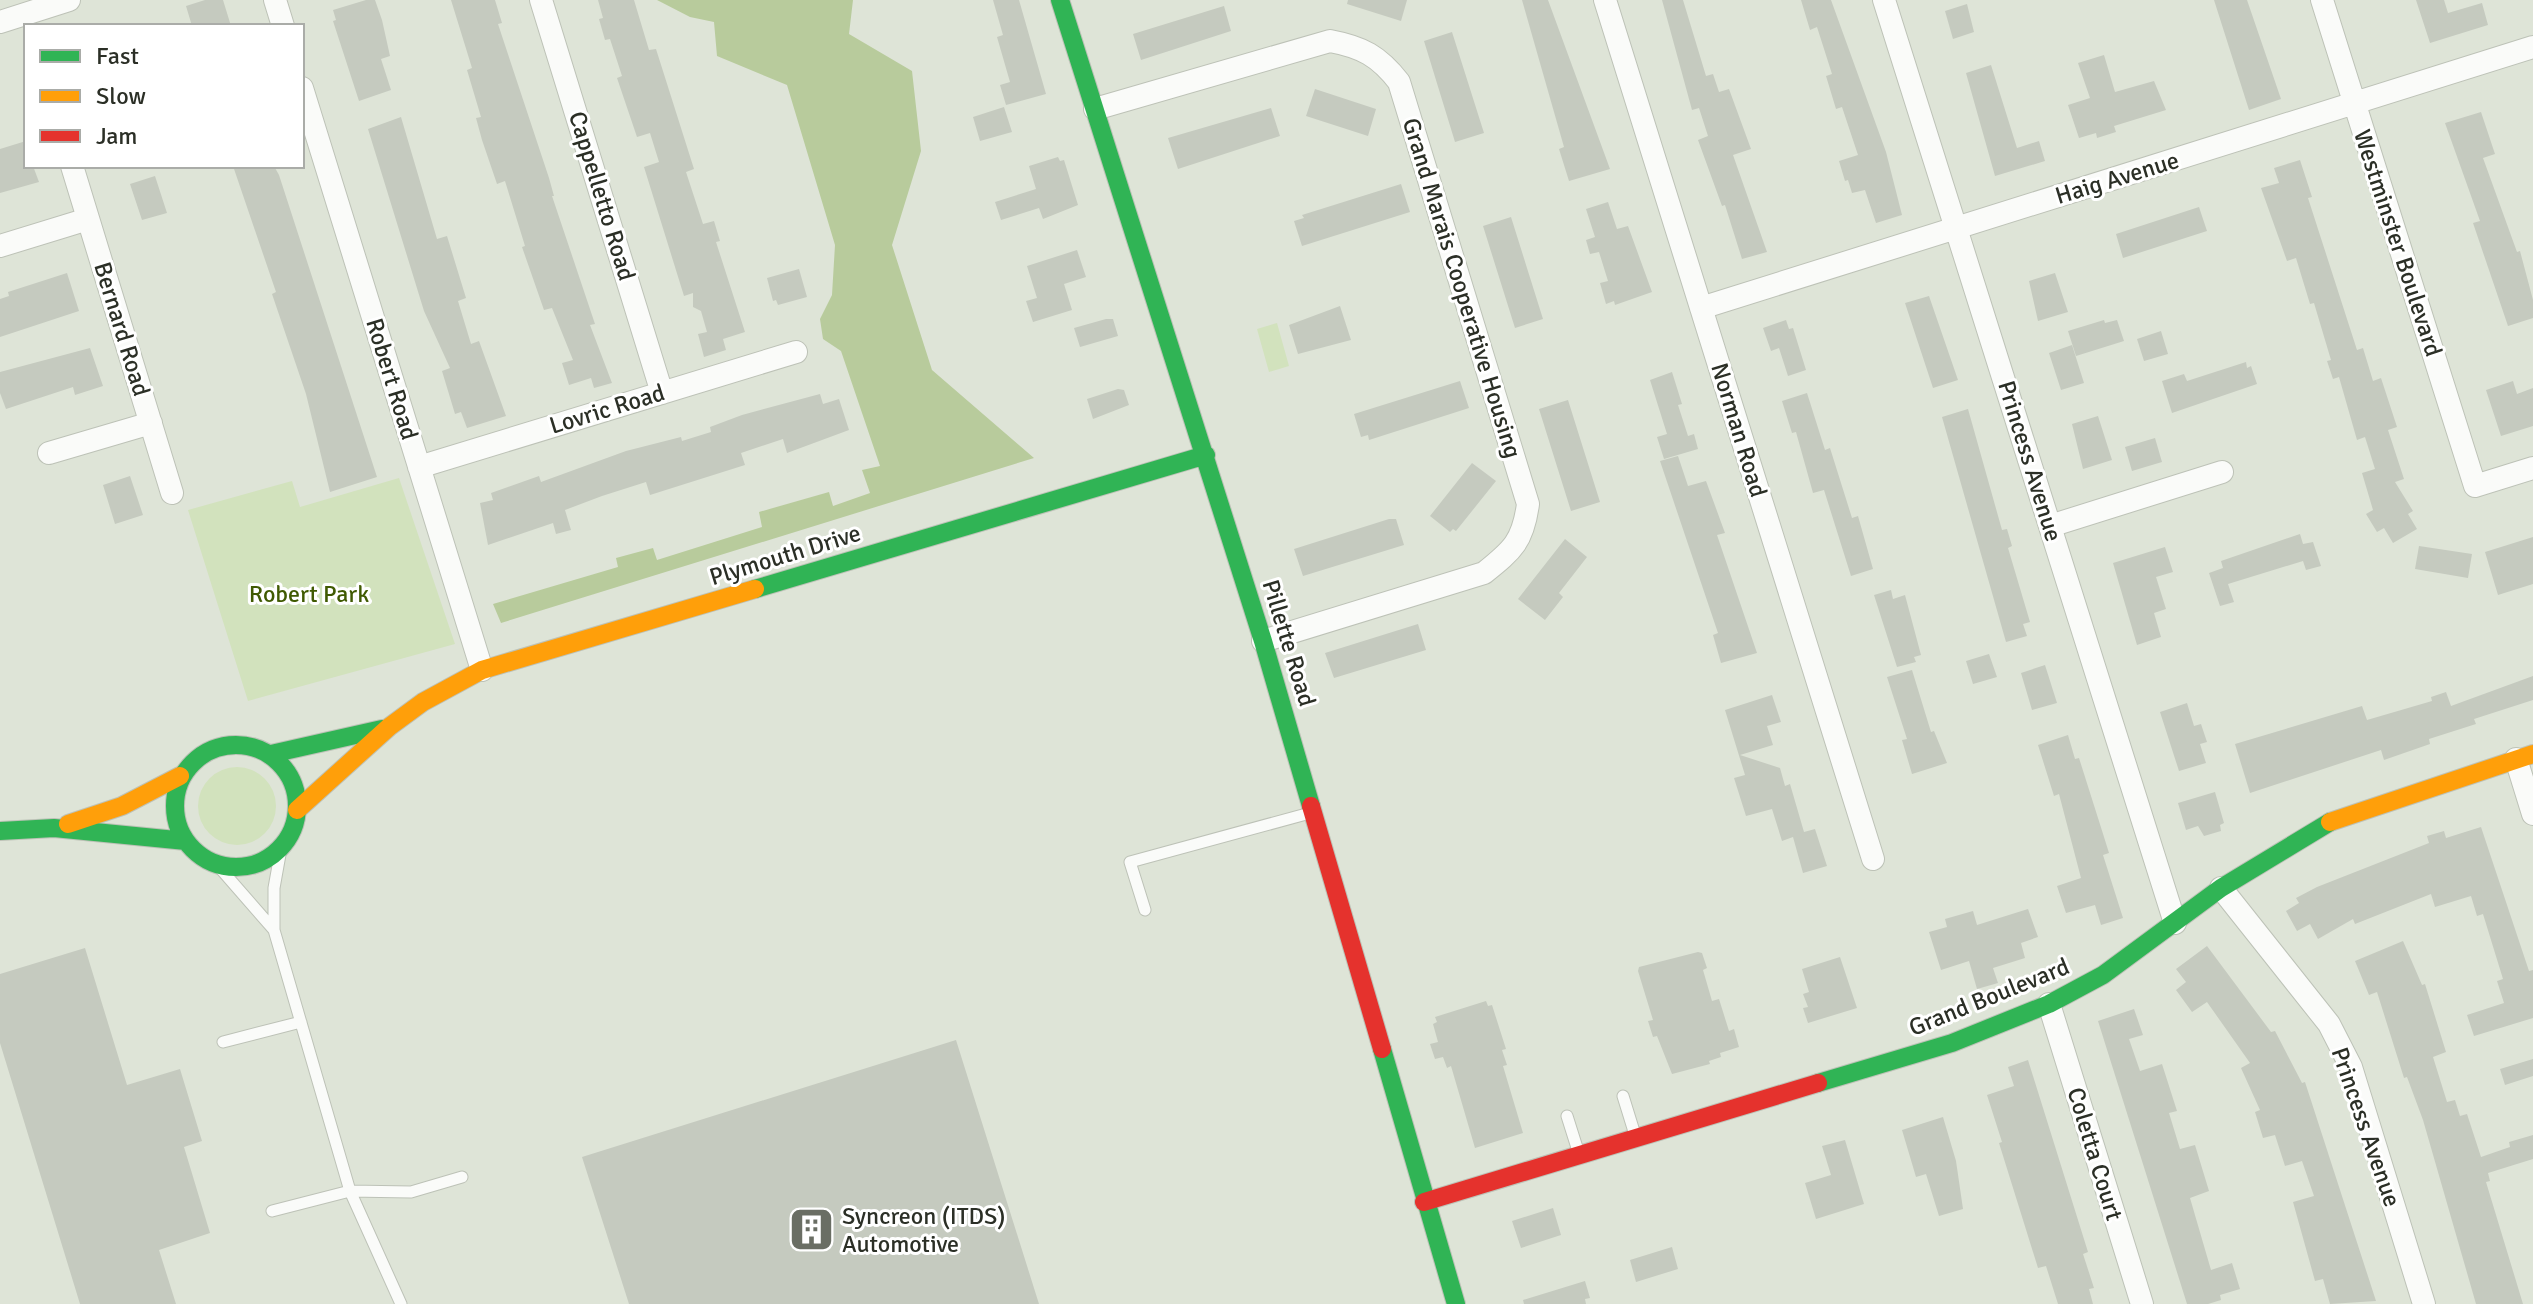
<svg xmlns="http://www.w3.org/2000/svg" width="2533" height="1304" font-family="Signika,sans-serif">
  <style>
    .green { fill: #d2e2bd }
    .forest { fill: #b8cb9c }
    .building { fill: #c5cabf }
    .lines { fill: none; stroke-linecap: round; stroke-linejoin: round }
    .lane-casing { stroke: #bdc2b7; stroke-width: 13 }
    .street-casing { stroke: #bdc2b7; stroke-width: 24 }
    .fast-casing { stroke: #bdc2b7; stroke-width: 20 }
    .slow-casing { stroke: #bdc2b7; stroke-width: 20 }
    .jam-casing { stroke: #bdc2b7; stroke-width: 20 }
    .lane { stroke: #fafbf9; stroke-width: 11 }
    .street { stroke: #fafbf9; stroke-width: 22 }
    .fast { stroke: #30b455; stroke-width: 18 }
    .slow { stroke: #ff9f0a; stroke-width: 18 }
    .jam { stroke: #e5322d; stroke-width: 18 }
    .labels { text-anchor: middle; stroke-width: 6; stroke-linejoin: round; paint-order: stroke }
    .street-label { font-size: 24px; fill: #2b2f26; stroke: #fff }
    .park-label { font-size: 24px; fill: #405a02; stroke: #fff }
    .poi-label { font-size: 24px; fill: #2b2f26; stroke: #fff; text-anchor: start }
  </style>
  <rect width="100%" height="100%" fill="#dee4d7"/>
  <path class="green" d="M 1277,323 L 1289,366 L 1269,372 L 1257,329 Z
    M 399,478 L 455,644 L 248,701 L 188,510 L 292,481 L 300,507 Z
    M198 806a39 39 0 1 1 78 0a39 39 0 1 1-78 0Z"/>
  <path class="forest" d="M 657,0 L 853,0 L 849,34 L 912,71 L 921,151 L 892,245 L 932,370 L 1034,458 L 501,623 L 493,604 L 618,567 L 616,558 L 653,548 L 657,560 L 762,527 L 759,512 L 829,492 L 833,506 L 870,493 L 862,470 L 880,466 L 841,351 L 823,339 L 820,319 L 832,295 L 835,245 L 787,85 L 717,56 L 714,22 L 690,17 Z"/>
  <path class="building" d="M 205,0 L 223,0 L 231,26 L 192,26 L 186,6 Z
    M 366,0 L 375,0 L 382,20 L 390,56 L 381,59 L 391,90 L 359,101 L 333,21 L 336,20 L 333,10 Z
    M 451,0 L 495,0 L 502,23 L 498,24 L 549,178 L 554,196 L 552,196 L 595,324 L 590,325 L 612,383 L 594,388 L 591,378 L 569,385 L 562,363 L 573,360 L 552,308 L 544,310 L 522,247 L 525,246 L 505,181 L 497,184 L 482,140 L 476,118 L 481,117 L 467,70 L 472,68 Z
    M 598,0 L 634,0 L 649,50 L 656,49 L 694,169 L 686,172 L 703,224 L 714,221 L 720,241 L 716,242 L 745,332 L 723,339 L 726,350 L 704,357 L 698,334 L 707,332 L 701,311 L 693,307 L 693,293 L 684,296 L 644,167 L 659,162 L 650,133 L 637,137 L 617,78 L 622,76 L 610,39 L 605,40 L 599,19 L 603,18 Z
    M 993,0 L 1019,0 L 1046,94 L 1006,105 L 1000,85 L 1010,82 L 997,37 L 1003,35 Z
    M 1348,0 L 1407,0 L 1401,21 L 1347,4 Z
    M 1522,0 L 1548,0 L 1610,169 L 1569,181 L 1559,149 L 1564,147 Z
    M 1662,0 L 1683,0 L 1706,76 L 1713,74 L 1719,92 L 1729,89 L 1751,149 L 1733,155 L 1767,252 L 1742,259 L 1725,205 L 1722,206 L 1698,140 L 1708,136 L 1699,108 L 1692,110 Z
    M 1801,0 L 1831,0 L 1886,152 L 1902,215 L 1876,223 L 1865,190 L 1852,193 L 1848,180 L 1845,181 L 1839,161 L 1858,155 L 1842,107 L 1836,109 L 1826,76 L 1832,74 L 1817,27 L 1810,30 Z
    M 2214,0 L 2247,0 L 2281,99 L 2249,110 Z
    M 2416,0 L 2444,0 L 2448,13 L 2482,3 L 2488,25 L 2430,43 Z
    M 1967,4 L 1974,32 L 1953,39 L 1945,11 Z
    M 1224,6 L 1231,31 L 1141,60 L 1133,34 Z
    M 1452,32 L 1484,133 L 1455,142 L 1424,41 Z
    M 2104,55 L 2115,92 L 2154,81 L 2166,110 L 2114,126 L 2116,132 L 2097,138 L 2096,133 L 2079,138 L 2068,105 L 2090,98 L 2078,63 Z
    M 1991,65 L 2017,148 L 2039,141 L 2045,161 L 1995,176 L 1966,73 Z
    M 1315,89 L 1376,109 L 1368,136 L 1306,116 Z
    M 1004,107 L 1012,132 L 980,141 L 973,117 Z
    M 1271,108 L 1280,136 L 1178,169 L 1168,138 Z
    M 2481,112 L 2495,154 L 2483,158 L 2517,252 L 2520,251 L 2533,300 L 2533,318 L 2508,326 L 2473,223 L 2480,221 L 2445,123 Z
    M 401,117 L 437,239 L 447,236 L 466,298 L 458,301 L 471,344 L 479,341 L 506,416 L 467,428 L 461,412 L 455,414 L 442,371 L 450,368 L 424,311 L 368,129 Z
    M 26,141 L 26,166 L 33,166 L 39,182 L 0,193 L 0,149 Z
    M 1058,157 L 1060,161 L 1064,160 L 1078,205 L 1043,219 L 1039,208 L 1001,220 L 995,202 L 1036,189 L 1029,166 Z
    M 2300,160 L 2312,197 L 2308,198 L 2357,350 L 2363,348 L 2373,381 L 2381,378 L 2397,427 L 2388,430 L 2404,479 L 2395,482 L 2413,511 L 2408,514 L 2417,529 L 2393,543 L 2384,528 L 2377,532 L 2366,514 L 2373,510 L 2362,473 L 2375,469 L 2365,437 L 2357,440 L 2339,377 L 2333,379 L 2327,361 L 2331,360 L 2314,303 L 2310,304 L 2296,258 L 2287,261 L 2261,188 L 2279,183 L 2274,168 Z
    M 233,166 L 274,166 L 279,175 L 377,477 L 330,492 L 306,394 L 272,294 L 276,292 Z
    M 155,176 L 167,213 L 142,220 L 130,184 Z
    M 1401,184 L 1410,212 L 1302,246 L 1294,221 L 1304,218 L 1302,215 Z
    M 1608,202 L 1617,229 L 1628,226 L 1652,292 L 1615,305 L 1614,301 L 1606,304 L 1600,283 L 1608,281 L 1599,252 L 1590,254 L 1586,240 L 1595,237 L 1586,209 Z
    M 2199,207 L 2207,231 L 2123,258 L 2116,234 Z
    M 1511,217 L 1543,319 L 1515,328 L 1483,226 Z
    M 1077,250 L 1086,277 L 1064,284 L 1072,310 L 1033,322 L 1026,301 L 1037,298 L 1027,266 Z
    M 799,269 L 807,297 L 778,305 L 776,300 L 773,301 L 767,278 Z
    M 67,273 L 79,311 L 0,337 L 0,299 L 9,296 L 8,292 Z
    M 2055,273 L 2068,312 L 2038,321 L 2029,281 Z
    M 1929,296 L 1958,380 L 1933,388 L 1905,303 Z
    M 1340,306 L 1351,340 L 1298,354 L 1289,325 Z
    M 1106,319 L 1113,319 L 1118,336 L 1080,347 L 1074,328 Z
    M 1786,320 L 1789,329 L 1793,328 L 1806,370 L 1788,376 L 1779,348 L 1771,351 L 1763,328 Z
    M 2104,320 L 2105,323 L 2117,320 L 2124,341 L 2076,356 L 2068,331 Z
    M 2161,331 L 2168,354 L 2144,361 L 2137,339 Z
    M 2072,345 L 2084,383 L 2061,390 L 2049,353 Z
    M 90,348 L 103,386 L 75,395 L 73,387 L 6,409 L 0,393 L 0,372 Z
    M 2246,362 L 2247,368 L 2251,366 L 2257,384 L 2172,413 L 2162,381 L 2184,374 L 2187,381 Z
    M 1672,372 L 1682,404 L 1678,405 L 1688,436 L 1694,434 L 1698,449 L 1664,459 L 1657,437 L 1667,434 L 1650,380 Z
    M 1460,381 L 1469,408 L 1369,440 L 1368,435 L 1361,437 L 1354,414 Z
    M 2513,381 L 2517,394 L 2533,388 L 2533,426 L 2501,436 L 2486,390 Z
    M 1118,389 L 1124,390 L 1129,405 L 1093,419 L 1087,399 Z
    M 1807,393 L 1825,450 L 1830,448 L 1852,518 L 1858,516 L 1873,569 L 1851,576 L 1824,490 L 1813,493 L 1796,432 L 1792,433 L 1782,401 Z
    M 820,394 L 823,404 L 839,399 L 849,430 L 787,453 L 783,439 L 741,453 L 745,465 L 650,495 L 646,482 L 602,496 L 565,510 L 571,530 L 556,534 L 553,523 L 488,545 L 480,503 L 493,500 L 491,493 L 539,476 L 541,482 L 626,451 L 681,437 L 682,441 L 711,432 L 710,427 L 742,415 Z
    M 1568,400 L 1600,502 L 1571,511 L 1539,409 Z
    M 1968,409 L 2002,530 L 2007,529 L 2012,546 L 2008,548 L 2030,622 L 2023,624 L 2027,636 L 2006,642 L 1942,417 Z
    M 2098,416 L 2112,460 L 2083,469 L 2072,424 Z
    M 2155,438 L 2162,462 L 2132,471 L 2125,447 Z
    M 1678,456 L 1688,486 L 1706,481 L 1725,533 L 1717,535 L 1757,653 L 1721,663 L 1713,635 L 1718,633 L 1660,461 Z
    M 1472,463 L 1496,481 L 1456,531 L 1453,529 L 1450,532 L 1430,516 Z
    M 130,476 L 143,515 L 115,524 L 103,485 Z
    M 1389,519 L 1396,519 L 1404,545 L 1303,576 L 1294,549 Z
    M 2300,534 L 2303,544 L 2313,542 L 2321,566 L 2306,570 L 2303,561 L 2228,584 L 2234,602 L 2220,606 L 2209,573 L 2223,568 L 2221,561 Z
    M 2533,537 L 2533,584 L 2498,595 L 2485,552 Z
    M 1565,539 L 1587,557 L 1559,593 L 1563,597 L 1545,620 L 1518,599 Z
    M 2419,546 L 2472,554 L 2468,578 L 2415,569 Z
    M 2165,547 L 2173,572 L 2156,577 L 2166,609 L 2154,613 L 2161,637 L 2137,645 L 2113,563 Z
    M 1891,590 L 1893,599 L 1905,595 L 1921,655 L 1914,657 L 1916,662 L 1897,667 L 1874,595 Z
    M 1418,624 L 1426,650 L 1334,678 L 1325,653 Z
    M 1989,654 L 1997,677 L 1973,684 L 1966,661 Z
    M 2045,665 L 2057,703 L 2032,710 L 2021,673 Z
    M 1912,670 L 1931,732 L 1934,731 L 1947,763 L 1912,774 L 1902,740 L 1907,739 L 1887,677 Z
    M 2533,676 L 2533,700 L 2474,719 L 2476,724 L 2429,739 L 2430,744 L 2384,760 L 2381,750 L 2250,793 L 2235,744 L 2362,706 L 2367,720 L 2432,701 L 2431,697 L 2446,692 L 2451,706 Z
    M 1772,695 L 1781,722 L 1767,726 L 1773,745 L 1740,755 L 1780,768 L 1785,786 L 1790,784 L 1804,832 L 1815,829 L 1827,866 L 1803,873 L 1793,837 L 1782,841 L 1772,809 L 1746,816 L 1734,778 L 1745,775 L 1725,710 Z
    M 2187,703 L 2194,726 L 2201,724 L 2207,742 L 2200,744 L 2206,763 L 2179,771 L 2160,712 Z
    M 2068,735 L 2075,759 L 2079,758 L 2104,837 L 2109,853 L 2103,855 L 2123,918 L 2101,925 L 2095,905 L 2066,913 L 2057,886 L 2081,878 L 2059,794 L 2054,796 L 2038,745 Z
    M 2215,792 L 2224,823 L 2220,825 L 2221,831 L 2204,836 L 2198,826 L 2186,830 L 2178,803 Z
    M 2481,827 L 2529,971 L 2533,970 L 2533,1018 L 2474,1036 L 2467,1015 L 2504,1003 L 2497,981 L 2503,979 L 2483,914 L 2477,916 L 2471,896 L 2435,907 L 2431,894 L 2355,924 L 2353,919 L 2318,939 L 2310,924 L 2297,931 L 2286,911 L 2299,903 L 2296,898 L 2317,887 L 2429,843 L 2427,836 L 2444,831 L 2446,838 Z
    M 2028,909 L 2038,937 L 2021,943 L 2025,958 L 1993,968 L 1998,983 L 1977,989 L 1969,961 L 1941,970 L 1929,932 L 1947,927 L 1945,919 L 1973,911 L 1977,925 Z
    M 2403,941 L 2422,985 L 2425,984 L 2446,1052 L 2433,1057 L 2447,1102 L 2455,1100 L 2460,1116 L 2467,1114 L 2481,1157 L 2510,1147 L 2509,1142 L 2533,1135 L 2533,1159 L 2488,1173 L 2490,1181 L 2486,1182 L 2523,1304 L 2476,1304 L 2423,1120 L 2407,1077 L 2404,1078 L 2377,992 L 2369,995 L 2355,961 Z
    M 2207,946 L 2271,1032 L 2275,1031 L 2302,1083 L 2305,1082 L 2376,1301 L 2330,1304 L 2323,1279 L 2315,1281 L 2293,1202 L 2314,1196 L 2302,1161 L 2285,1166 L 2275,1135 L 2263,1138 L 2255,1112 L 2260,1110 L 2241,1068 L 2250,1063 L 2207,1002 L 2192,1012 L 2176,990 L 2186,982 L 2176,969 Z
    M 85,948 L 127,1085 L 180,1069 L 202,1141 L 184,1147 L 210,1233 L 159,1250 L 176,1304 L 80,1304 L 0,1043 L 0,974 Z
    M 1698,952 L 1702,953 L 1707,968 L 1703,970 L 1712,1001 L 1719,999 L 1729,1031 L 1734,1029 L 1739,1047 L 1720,1053 L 1721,1057 L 1709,1061 L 1710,1064 L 1672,1074 L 1657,1036 L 1653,1037 L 1648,1021 L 1653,1020 L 1638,971 L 1639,967 Z
    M 1840,957 L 1857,1008 L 1808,1023 L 1803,1008 L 1808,1007 L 1803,994 L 1809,992 L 1802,969 Z
    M 1486,1001 L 1488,1006 L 1492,1005 L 1506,1049 L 1502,1050 L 1507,1065 L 1503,1066 L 1523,1133 L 1475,1148 L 1451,1066 L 1447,1068 L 1443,1057 L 1435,1059 L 1430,1044 L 1438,1042 L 1433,1024 L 1437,1022 L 1435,1017 Z
    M 2134,1009 L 2143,1035 L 2129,1039 L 2140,1071 L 2162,1064 L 2177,1111 L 2169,1113 L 2180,1149 L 2195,1145 L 2209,1191 L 2190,1198 L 2211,1270 L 2232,1263 L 2240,1289 L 2220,1295 L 2221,1300 L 2208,1304 L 2187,1304 L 2098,1021 Z
    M 956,1040 L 1039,1304 L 629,1304 L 582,1157 Z
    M 2533,1059 L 2533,1076 L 2505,1085 L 2500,1069 Z
    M 2028,1060 L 2088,1252 L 2083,1254 L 2094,1288 L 2089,1289 L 2093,1304 L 2058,1304 L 2046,1266 L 2038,1268 L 1999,1143 L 2002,1142 L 1987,1095 L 2014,1086 L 2008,1067 Z
    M 1943,1117 L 1956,1161 L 1963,1209 L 1939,1216 L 1926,1174 L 1916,1177 L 1902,1130 Z
    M 1845,1140 L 1864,1204 L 1816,1219 L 1805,1183 L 1831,1175 L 1822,1146 Z
    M 1553,1208 L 1561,1235 L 1521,1248 L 1512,1221 Z
    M 1672,1247 L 1678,1269 L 1636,1282 L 1630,1260 Z
    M 1585,1281 L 1590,1298 L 1585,1299 L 1586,1304 L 1524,1304 L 1523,1300 Z"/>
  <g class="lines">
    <defs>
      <path id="lane" d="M 281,849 L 274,888 L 274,930 L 350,1191 L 401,1304
        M 219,867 L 274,930
        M 1145,910 L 1130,862 L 1310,813
        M 223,1042 L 301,1022
        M 1623,1096 L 1636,1138
        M 1567,1116 L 1579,1154
        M 272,1211 L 350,1191 L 411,1192 L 462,1177"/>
      <path id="street" d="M 275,0 L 283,26
        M 541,0 L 662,393
        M 1605,0 L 1873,859
        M 1884,0 L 2175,923
        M 2322,0 L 2475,486 L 2533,468
        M 0,22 L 69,0
        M 302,88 L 482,670
        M 1095,109 L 1330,41 C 1362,47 1379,56 1399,82 L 1528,504 C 1523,541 1513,550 1484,573 L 1263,641
        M 72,166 L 172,493
        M 0,246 L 88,219
        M 1701,308 L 2533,47
        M 49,453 L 151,423
        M 419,467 L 796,352
        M 2050,526 L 2222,472
        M 2516,759 L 2533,814
        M 2221,888 L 2329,1024 L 2351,1067 L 2424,1304
        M 2049,1004 L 2142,1304"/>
      <path id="fast" d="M 1060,0 L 1263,641 L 1311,806
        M 755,589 L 1206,455
        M175 806a61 61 0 1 1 122 0a61 61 0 1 1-122 0Z
        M 271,754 L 382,729
        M 0,831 L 54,828 L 186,841
        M 1382,1049 L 1456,1304
        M 1818,1083 L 1952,1043 L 2049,1004 L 2103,975 L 2221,888 L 2330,822"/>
      <path id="slow" d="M 297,810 L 389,727 L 423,702 L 482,670 L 755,589
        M 2330,822 L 2533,754
        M 68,824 L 122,806 L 180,776"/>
      <path id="jam" d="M 1311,806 L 1382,1049
        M 1424,1202 L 1818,1083"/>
    </defs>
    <use href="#lane" class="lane-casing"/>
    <use href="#street" class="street-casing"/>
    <use href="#fast" class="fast-casing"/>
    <use href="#slow" class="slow-casing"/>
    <use href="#jam" class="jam-casing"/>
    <use href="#lane" class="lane"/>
    <use href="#street" class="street"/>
    <use href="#fast" class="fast"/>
    <use href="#slow" class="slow"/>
    <use href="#jam" class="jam"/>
  </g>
  <defs>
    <symbol id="building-square" viewBox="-11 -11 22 22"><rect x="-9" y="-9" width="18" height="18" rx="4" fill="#6a6e64" stroke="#fff"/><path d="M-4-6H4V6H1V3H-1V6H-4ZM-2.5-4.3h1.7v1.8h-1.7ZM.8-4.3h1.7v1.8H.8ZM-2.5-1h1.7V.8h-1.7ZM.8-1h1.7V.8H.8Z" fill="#fff"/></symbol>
  </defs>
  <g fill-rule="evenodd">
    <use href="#building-square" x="786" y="1204" width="51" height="51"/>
  </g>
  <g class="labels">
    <g class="street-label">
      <text transform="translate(2117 178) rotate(-17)" y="8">Haig Avenue</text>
      <text transform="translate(602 196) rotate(73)" y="8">Cappelletto Road</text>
      <text transform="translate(2398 243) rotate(72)" y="8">Westminster Boulevard</text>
      <text transform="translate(1462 288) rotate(73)" y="8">Grand Marais Cooperative Housing</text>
      <text transform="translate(122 329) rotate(73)" y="8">Bernard Road</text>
      <text transform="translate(392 379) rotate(73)" y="8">Robert Road</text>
      <text transform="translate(607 409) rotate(-17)" y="8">Lovric Road</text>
      <text transform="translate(1739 430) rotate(73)" y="8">Norman Road</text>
      <text transform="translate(2030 461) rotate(73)" y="8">Princess Avenue</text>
      <text transform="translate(785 555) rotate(-17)" y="8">Plymouth Drive</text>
      <text transform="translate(1289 643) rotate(73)" y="8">Pillette Road</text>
      <text transform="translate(1989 997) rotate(-22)" y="8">Grand Boulevard</text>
      <text transform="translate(2366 1127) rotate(71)" y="8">Princess Avenue</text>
      <text transform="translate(2095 1154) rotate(73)" y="8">Coletta Court</text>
    </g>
    <g class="park-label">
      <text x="309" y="602">Robert Park</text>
    </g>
    <g class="poi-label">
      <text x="842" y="1224">Syncreon (ITDS)<tspan x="842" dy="28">Automotive</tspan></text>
    </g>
  </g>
  <rect x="24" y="24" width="280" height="144" fill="#ffffff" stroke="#aaaca8" stroke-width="2"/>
  <rect x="40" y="50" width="40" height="12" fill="#30b455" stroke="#aaaca8" stroke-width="2"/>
  <text x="96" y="64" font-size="24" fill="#2b2f26">Fast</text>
  <rect x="40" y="90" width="40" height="12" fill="#ff9f0a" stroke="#aaaca8" stroke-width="2"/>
  <text x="96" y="104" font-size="24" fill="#2b2f26">Slow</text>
  <rect x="40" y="130" width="40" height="12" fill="#e5322d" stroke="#aaaca8" stroke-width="2"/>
  <text x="96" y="144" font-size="24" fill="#2b2f26">Jam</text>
</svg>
